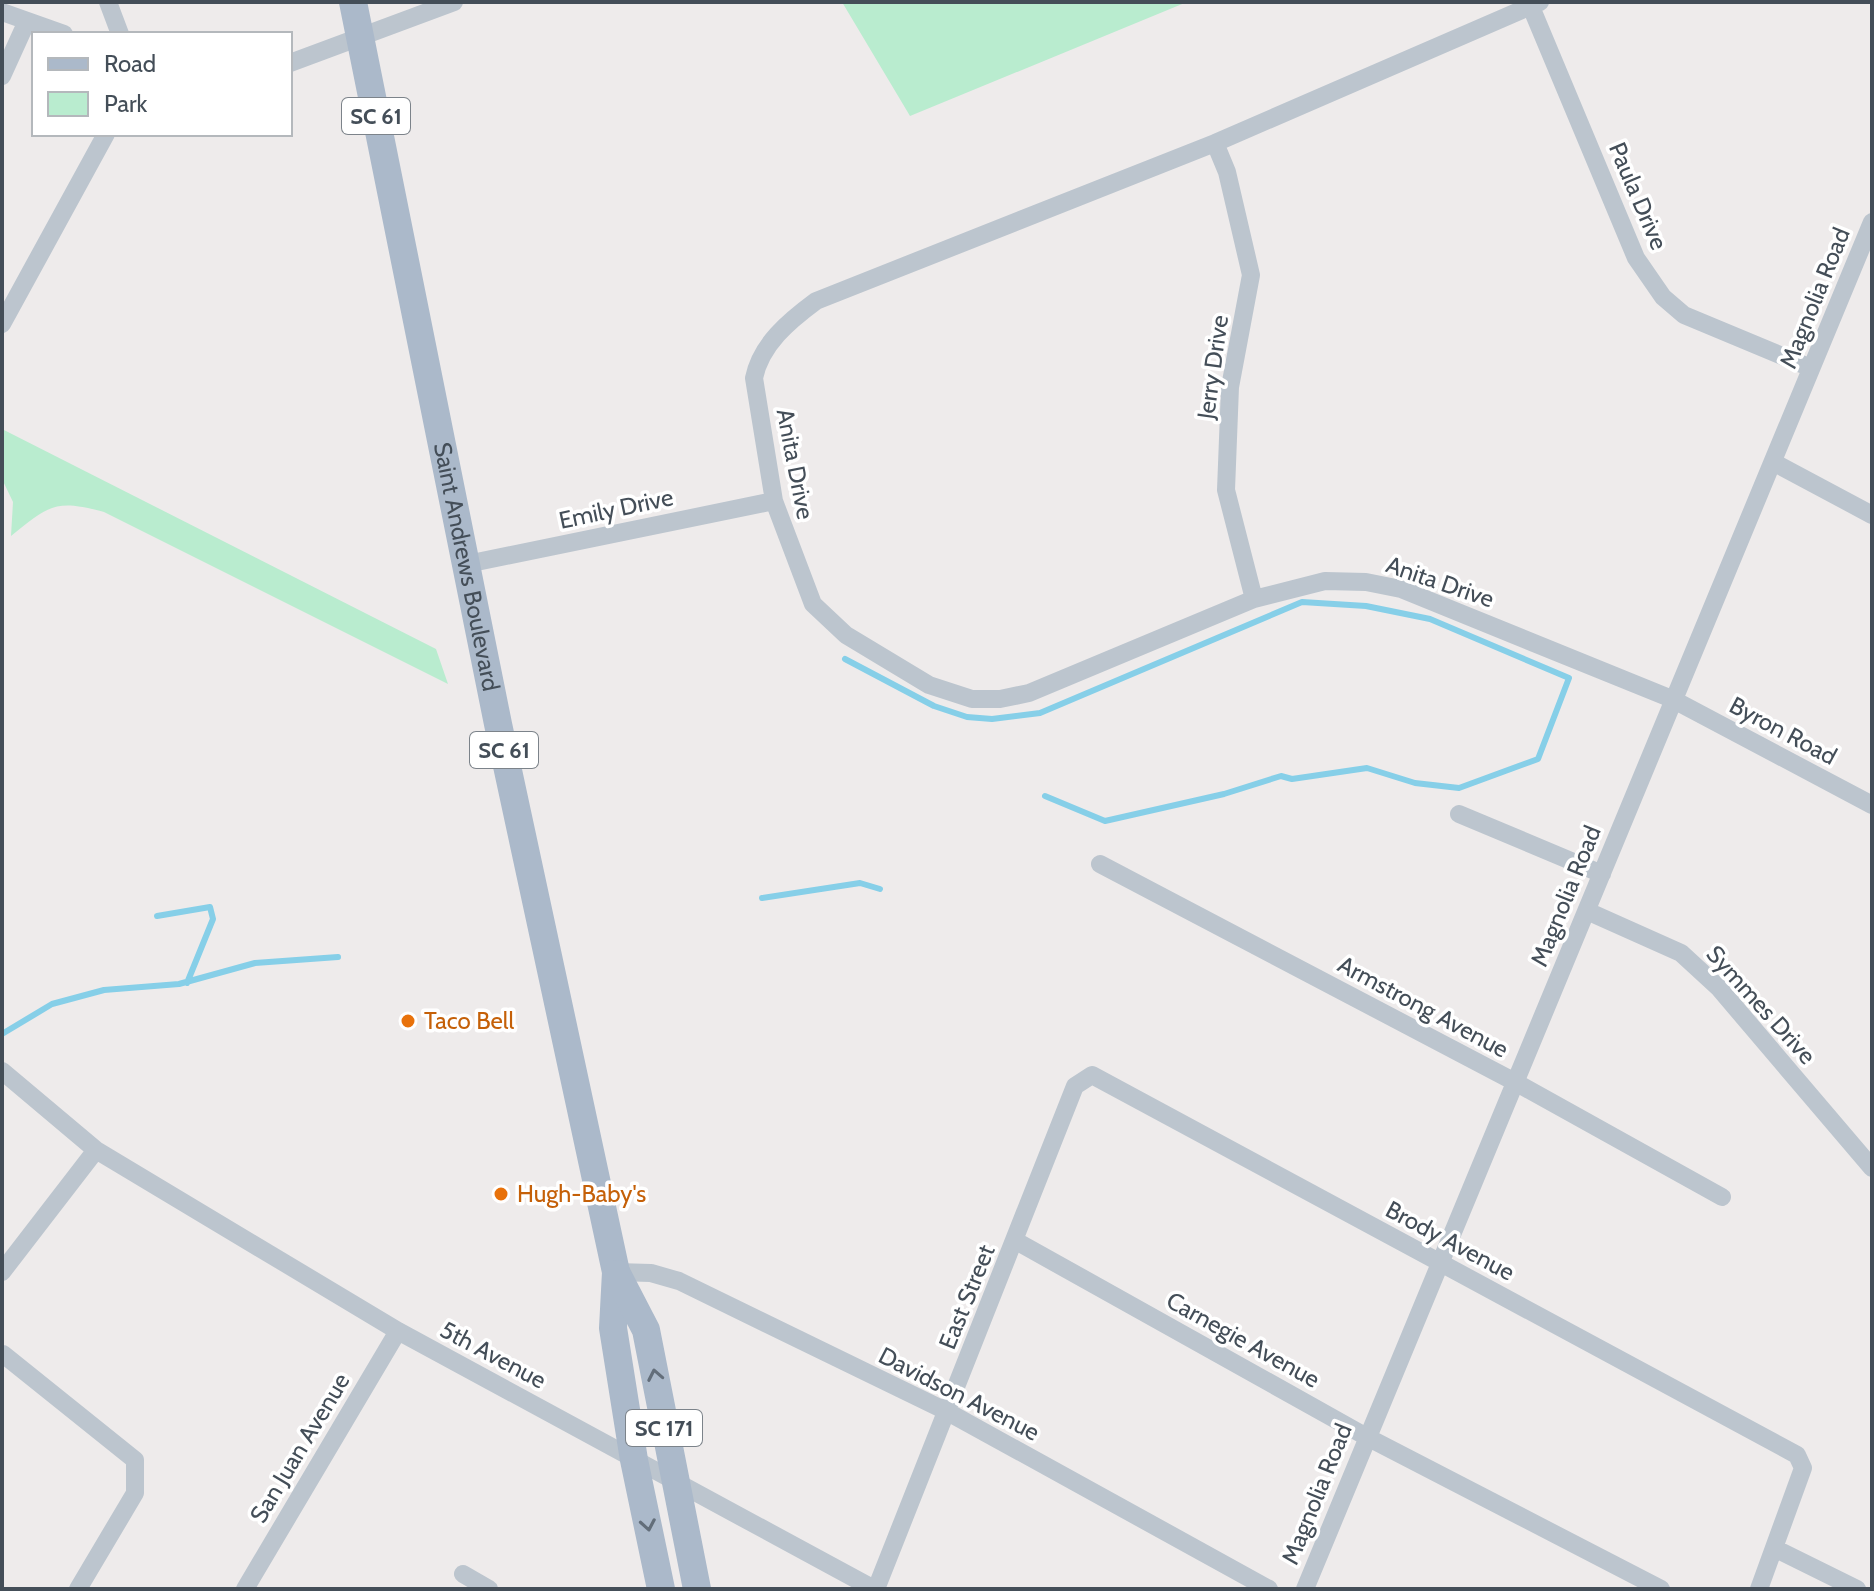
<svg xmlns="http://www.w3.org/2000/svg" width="1874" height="1591" font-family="Cabin,sans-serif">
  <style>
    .green { fill: #b9eccf }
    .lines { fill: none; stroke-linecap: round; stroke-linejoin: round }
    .stream { stroke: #86cfe8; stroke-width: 6 }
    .minor { stroke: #bcc5ce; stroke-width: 18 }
    .primary { stroke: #abb9ca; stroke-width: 28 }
    .oneway { stroke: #636e7a }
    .food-dot { fill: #e8710a; stroke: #fff; stroke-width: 3 }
    .labels { text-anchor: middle; stroke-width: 7; stroke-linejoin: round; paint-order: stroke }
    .shield { fill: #fff; stroke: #7c838a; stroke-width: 2 }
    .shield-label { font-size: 22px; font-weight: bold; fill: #444e58 }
    .street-label { font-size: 24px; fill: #444e58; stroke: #fff }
    .food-label { font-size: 24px; fill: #c56008; stroke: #fff; text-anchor: start }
  </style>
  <rect width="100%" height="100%" fill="#eeebeb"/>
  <path class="green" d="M 842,2 L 1187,2 L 910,116 Z
    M 2,429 L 436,649 L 448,684 L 104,512 C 56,499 49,505 11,536 L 13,502 L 2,479 Z"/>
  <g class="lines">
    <path class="stream" d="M 845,659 L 934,706 L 967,717 L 992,719 L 1040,713 L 1302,602 L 1366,606 L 1430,619 L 1569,678 L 1538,759 L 1459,788 L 1415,783 L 1367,768 L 1292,779 L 1281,776 L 1224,794 L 1105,821 L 1045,796
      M 762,898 L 860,883 L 880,889
      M 157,916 L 210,907 L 213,919 L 187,983
      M 2,1034 L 52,1004 L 104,990 L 179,984 L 255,963 L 338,957"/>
    <path class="minor" d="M 108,2 L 120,34
      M 1529,2 L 1636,258 L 1663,297 L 1684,315 L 1811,368
      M 1540,2 L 1215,143 L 816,301 C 789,321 761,344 754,378 L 774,501 L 813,604 L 846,635 L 929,685 L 972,699 L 1000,699 L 1029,693 L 1254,599 L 1325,581 L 1366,582 L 1401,589 L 1672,699 L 1872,805
      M 2,12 L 64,34
      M 290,63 L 454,2
      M 2,76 L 27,21
      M 1215,143 L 1227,172 L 1251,275 L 1230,387 L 1226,490 L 1254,599
      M 2,324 L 106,134
      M 1773,462 L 1872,515
      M 467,564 L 774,501
      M 1459,814 L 1602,874
      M 1100,864 L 1515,1082 L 1722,1197
      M 1587,911 L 1681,953 L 1718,987 L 1872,1168
      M 2,1071 L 96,1150 L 398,1331 L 874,1589
      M 1016,1241 L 1365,1436 L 1661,1589
      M 2,1272 L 96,1150
      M 616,1272 L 651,1273 L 679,1281 L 946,1411 L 1269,1589
      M 3,1354 L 135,1460 L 135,1493 L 78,1589
      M 1776,1549 L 1857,1589
      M 463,1574 L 489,1589
      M 245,1589 L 398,1331
      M 876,1589 L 1075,1086 L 1092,1075 L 1797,1455 L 1803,1468 L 1759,1589
      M 1305,1589 L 1872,222"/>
    <g class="primary">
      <path id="s1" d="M 353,2 L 498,724 L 616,1272 L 613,1328 L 634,1460 L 661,1589"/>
      <path d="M 617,1274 L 646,1330 L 697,1589"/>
    </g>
  </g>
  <defs><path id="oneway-chevron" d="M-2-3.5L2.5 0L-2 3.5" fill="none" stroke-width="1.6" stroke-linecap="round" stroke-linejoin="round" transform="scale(2)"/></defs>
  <g class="oneway">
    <use href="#oneway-chevron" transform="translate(655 1375) rotate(-101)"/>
    <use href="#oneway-chevron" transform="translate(648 1525) rotate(80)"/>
  </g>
  <g class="food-dot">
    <circle cx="408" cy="1021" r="8"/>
    <circle cx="501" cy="1194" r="8"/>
  </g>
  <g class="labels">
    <g class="shield">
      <rect x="342" y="98" width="68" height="36" rx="6"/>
      <rect x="470" y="732" width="68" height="36" rx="6"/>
      <rect x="626" y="1410" width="76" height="36" rx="6"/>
    </g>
    <g class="shield-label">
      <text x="376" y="124">SC 61</text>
      <text x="504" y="758">SC 61</text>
      <text x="664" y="1436">SC 171</text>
    </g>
    <g class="street-label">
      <text transform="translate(1638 196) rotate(67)" y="8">Paula Drive</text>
      <text transform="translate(1815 298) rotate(-68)" y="8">Magnolia Road</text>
      <text transform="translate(1213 367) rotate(-82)" y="8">Jerry Drive</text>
      <text transform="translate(795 464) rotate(79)" y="8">Anita Drive</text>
      <text transform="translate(616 509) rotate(-12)" y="8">Emily Drive</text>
      <text dy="8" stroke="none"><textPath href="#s1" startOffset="576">Saint Andrews Boulevard</textPath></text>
      <text transform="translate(1440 582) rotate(19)" y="8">Anita Drive</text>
      <text transform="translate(1783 731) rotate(28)" y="8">Byron Road</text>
      <text transform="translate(1566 896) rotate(-68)" y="8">Magnolia Road</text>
      <text transform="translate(1761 1005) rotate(48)" y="8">Symmes Drive</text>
      <text transform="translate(1423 1007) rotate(28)" y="8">Armstrong Avenue</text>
      <text transform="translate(1450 1241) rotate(28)" y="8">Brody Avenue</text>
      <text transform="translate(967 1297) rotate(-68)" y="8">East Street</text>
      <text transform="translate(1243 1340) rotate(29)" y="8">Carnegie Avenue</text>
      <text transform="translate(493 1355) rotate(28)" y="8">5th Avenue</text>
      <text transform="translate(959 1394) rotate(27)" y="8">Davidson Avenue</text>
      <text transform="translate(300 1448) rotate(-59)" y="8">San Juan Avenue</text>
      <text transform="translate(1317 1494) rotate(-68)" y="8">Magnolia Road</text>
    </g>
    <g class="food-label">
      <text x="424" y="1029">Taco Bell</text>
      <text x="517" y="1202">Hugh-Baby's</text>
    </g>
  </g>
  <rect width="1874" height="1591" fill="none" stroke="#444e58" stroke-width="8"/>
  <rect x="32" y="32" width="260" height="104" fill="#ffffff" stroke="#b4b8bc" stroke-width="2"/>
  <rect x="48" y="58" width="40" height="12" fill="#abb9ca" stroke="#b4b8bc" stroke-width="2"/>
  <text x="104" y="72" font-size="24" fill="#444e58">Road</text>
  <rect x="48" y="92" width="40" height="24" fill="#b9eccf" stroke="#b4b8bc" stroke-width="2"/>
  <text x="104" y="112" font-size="24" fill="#444e58">Park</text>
</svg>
